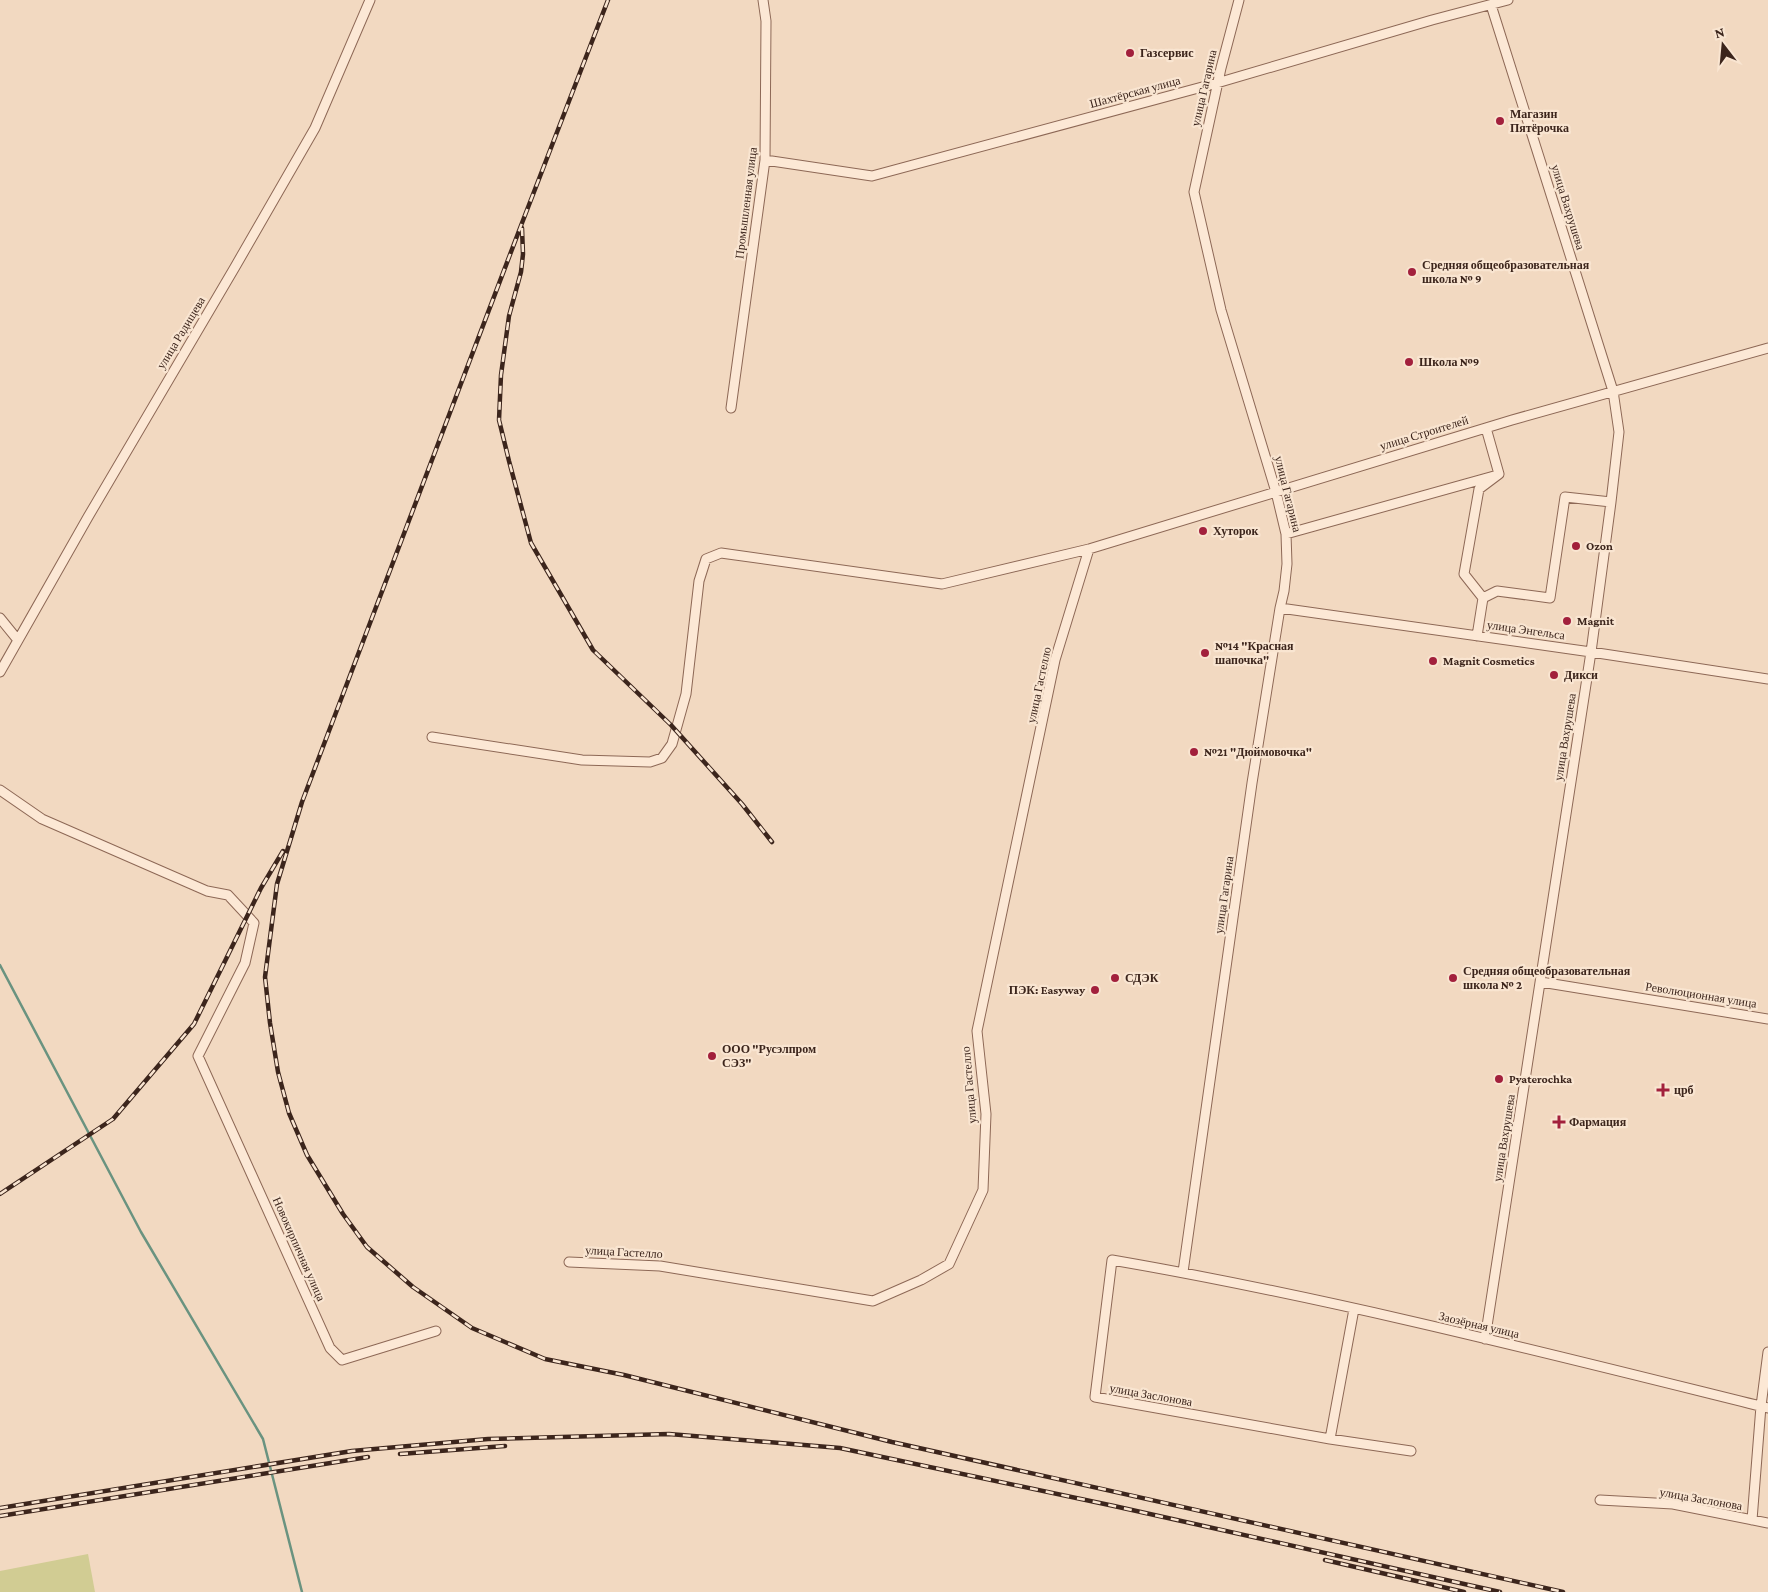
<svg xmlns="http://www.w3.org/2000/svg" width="1768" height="1592" font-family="'Crimson Pro',serif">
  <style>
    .green { fill: #d1cc93 }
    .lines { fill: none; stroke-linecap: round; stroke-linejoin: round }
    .stream { stroke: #6a9380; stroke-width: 2.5 }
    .street-casing { stroke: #8d6856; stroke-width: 11 }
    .street { stroke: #fce8d5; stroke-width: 9 }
    .rail-casing { stroke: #3c251c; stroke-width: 4.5 }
    .rail { stroke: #f9e5d1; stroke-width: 2.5; stroke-dasharray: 8; stroke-linecap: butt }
    .poi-dot { fill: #a2203c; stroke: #f9e5d1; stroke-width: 2 }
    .labels { text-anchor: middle; stroke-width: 4.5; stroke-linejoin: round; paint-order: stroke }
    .poi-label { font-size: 12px; font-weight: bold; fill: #3c251c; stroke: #f9e5d1; text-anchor: start }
    .street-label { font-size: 12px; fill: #3c251c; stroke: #f9e5d1 }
  </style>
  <rect width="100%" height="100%" fill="#f2d9c1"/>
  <path class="green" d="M 88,1554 L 95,1592 L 0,1592 L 0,1571 Z"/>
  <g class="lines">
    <path class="stream" d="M 0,965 L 141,1232 L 263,1439 L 302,1592"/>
    <defs>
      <path id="street" d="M 765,160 L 872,176 L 1217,83 L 1432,20 L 1508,0
        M 731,408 L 765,160 L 766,21 L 763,0
        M 1286,534 L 1494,476
        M 1483,598 L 1497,591 L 1550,598 L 1565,497 L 1611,502
        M 1280,608 L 1591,652 L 1768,679
        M 0,618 L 17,639
        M 1477,636 L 1483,598 L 1464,574 L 1479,489 L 1499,474 L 1486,428
        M 0,672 L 88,517 L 235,267 L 315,128 L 370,0
        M 432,737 L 582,760 L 650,762 L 662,758 L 672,744 L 686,694 L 699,581 L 706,559 L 721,553 L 942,584 L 1089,549 L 1512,420 L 1768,348
        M 0,790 L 42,819 L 207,891 L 228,895 L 254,923 L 245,963 L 198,1056 L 330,1348 L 342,1360 L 436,1331
        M 1541,982 L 1768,1019
        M 569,1262 L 660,1266 L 873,1301 L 921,1280 L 949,1264 L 983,1190 L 986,1114 L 977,1031 L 1055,660 L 1089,549
        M 1183,1272 L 1252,783 L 1280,608 L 1284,591 L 1287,564 L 1286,534 L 1276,492 L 1221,310 L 1194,192 L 1221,68 L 1239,0
        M 1485,1339 L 1591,652 L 1611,502 L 1619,432 L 1613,391 L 1491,5
        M 1330,1439 L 1354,1309
        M 1411,1451 L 1330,1439 L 1095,1397 L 1112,1260 C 1332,1298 1550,1354 1768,1408
        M 1600,1500 L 1673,1504 L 1768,1523
        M 1752,1520 L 1761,1406 L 1768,1352"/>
    </defs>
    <use href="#street" class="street-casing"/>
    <use href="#street" class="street"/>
    <defs>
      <path id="rail" d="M 608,0 L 522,223 L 302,802 L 277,884 L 265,977 L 270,1023 L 278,1072 L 289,1113 L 307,1155 L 343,1214 L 367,1247 L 413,1287 L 472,1328 L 545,1359 L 624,1375 L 892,1442 L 1563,1592
        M 522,228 L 523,254 L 521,272 L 509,316 L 501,375 L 499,420 L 509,461 L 531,543 L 593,650 L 671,725 L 742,804 L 772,842
        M 0,1194 L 113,1119 L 194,1024 L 261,888 L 283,851
        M 400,1454 L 505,1446
        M 0,1508 L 352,1451 L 488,1439 L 669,1434 L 840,1448 L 1114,1506 L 1500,1592
        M 0,1516 L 368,1457
        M 1325,1560 L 1464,1592"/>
    </defs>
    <use href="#rail" class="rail-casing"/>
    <use href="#rail" class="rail"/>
  </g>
  <g class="poi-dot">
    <circle cx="1130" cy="53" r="5"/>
    <circle cx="1500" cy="121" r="5"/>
    <circle cx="1412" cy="272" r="5"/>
    <circle cx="1409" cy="362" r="5"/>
    <circle cx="1203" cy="531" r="5"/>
    <circle cx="1576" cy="546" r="5"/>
    <circle cx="1567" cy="621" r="5"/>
    <circle cx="1205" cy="653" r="5"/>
    <circle cx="1433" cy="661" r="5"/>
    <circle cx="1554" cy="675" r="5"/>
    <circle cx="1194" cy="752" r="5"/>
    <circle cx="1115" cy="978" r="5"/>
    <circle cx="1453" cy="978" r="5"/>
    <circle cx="1095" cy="990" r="5"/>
    <circle cx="712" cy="1056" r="5"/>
    <circle cx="1499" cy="1079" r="5"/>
    <path d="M1660.5 1082.5h5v5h5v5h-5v5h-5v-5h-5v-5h5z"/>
    <path d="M1556.5 1114.5h5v5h5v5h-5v5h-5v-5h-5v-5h5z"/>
  </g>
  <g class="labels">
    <g class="poi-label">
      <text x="1140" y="57">Газсервис</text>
      <text x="1510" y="118">Магазин<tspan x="1510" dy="14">Пятёрочка</tspan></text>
      <text x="1422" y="269">Средняя общеобразовательная<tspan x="1422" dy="14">школа № 9</tspan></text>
      <text x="1419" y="366">Школа №9</text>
      <text x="1213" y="535">Хуторок</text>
      <text x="1586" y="550">Ozon</text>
      <text x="1577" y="625">Magnit</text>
      <text x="1215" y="650">№14 "Красная<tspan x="1215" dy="14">шапочка"</tspan></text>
      <text x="1443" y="665">Magnit Cosmetics</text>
      <text x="1564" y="679">Дикси</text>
      <text x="1204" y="756">№21 "Дюймовочка"</text>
      <text x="1463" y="975">Средняя общеобразовательная<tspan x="1463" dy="14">школа № 2</tspan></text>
      <text x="1125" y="982">СДЭК</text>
      <text x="1085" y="994" text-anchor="end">ПЭК: Easyway</text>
      <text x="722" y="1053">ООО "Русэлпром<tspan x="722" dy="14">СЭЗ"</tspan></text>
      <text x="1509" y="1083">Pyaterochka</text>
      <text x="1674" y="1094">црб</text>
      <text x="1569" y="1126">Фармация</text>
    </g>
    <g class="street-label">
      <text transform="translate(1204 88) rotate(-77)" y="4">улица Гагарина</text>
      <text transform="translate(1135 92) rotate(-15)" y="4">Шахтёрская улица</text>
      <text transform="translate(746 203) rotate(-83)" y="4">Промышленная улица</text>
      <text transform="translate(1568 207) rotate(73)" y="4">улица Вахрушева</text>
      <text transform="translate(181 333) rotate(-59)" y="4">улица Радищева</text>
      <text transform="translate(1424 433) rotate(-17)" y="4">улица Строителей</text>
      <text transform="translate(1288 494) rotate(76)" y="4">улица Гагарина</text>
      <text transform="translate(1526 630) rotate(8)" y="4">улица Энгельса</text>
      <text transform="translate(1039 685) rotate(-78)" y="4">улица Гастелло</text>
      <text transform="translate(1565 737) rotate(-81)" y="4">улица Вахрушева</text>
      <text transform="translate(1224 895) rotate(-82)" y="4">улица Гагарина</text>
      <text transform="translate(1701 995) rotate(9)" y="4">Революционная улица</text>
      <text transform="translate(969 1085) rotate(-95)" y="4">улица Гастелло</text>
      <text transform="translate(1504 1138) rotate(-81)" y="4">улица Вахрушева</text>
      <text transform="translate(299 1249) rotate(66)" y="4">Новокирпичная улица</text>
      <text transform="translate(624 1252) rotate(3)" y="4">улица Гастелло</text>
      <text transform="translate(1479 1325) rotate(13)" y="4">Заозёрная улица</text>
      <text transform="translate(1151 1395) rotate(10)" y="4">улица Заслонова</text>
      <text transform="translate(1701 1499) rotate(10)" y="4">улица Заслонова</text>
    </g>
  </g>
  <g transform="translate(1723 45) rotate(344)" stroke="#f9e5d1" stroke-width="4" paint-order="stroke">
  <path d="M0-4L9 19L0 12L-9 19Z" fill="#3c251c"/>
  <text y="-8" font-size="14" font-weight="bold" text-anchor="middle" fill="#3c251c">N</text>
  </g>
</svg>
